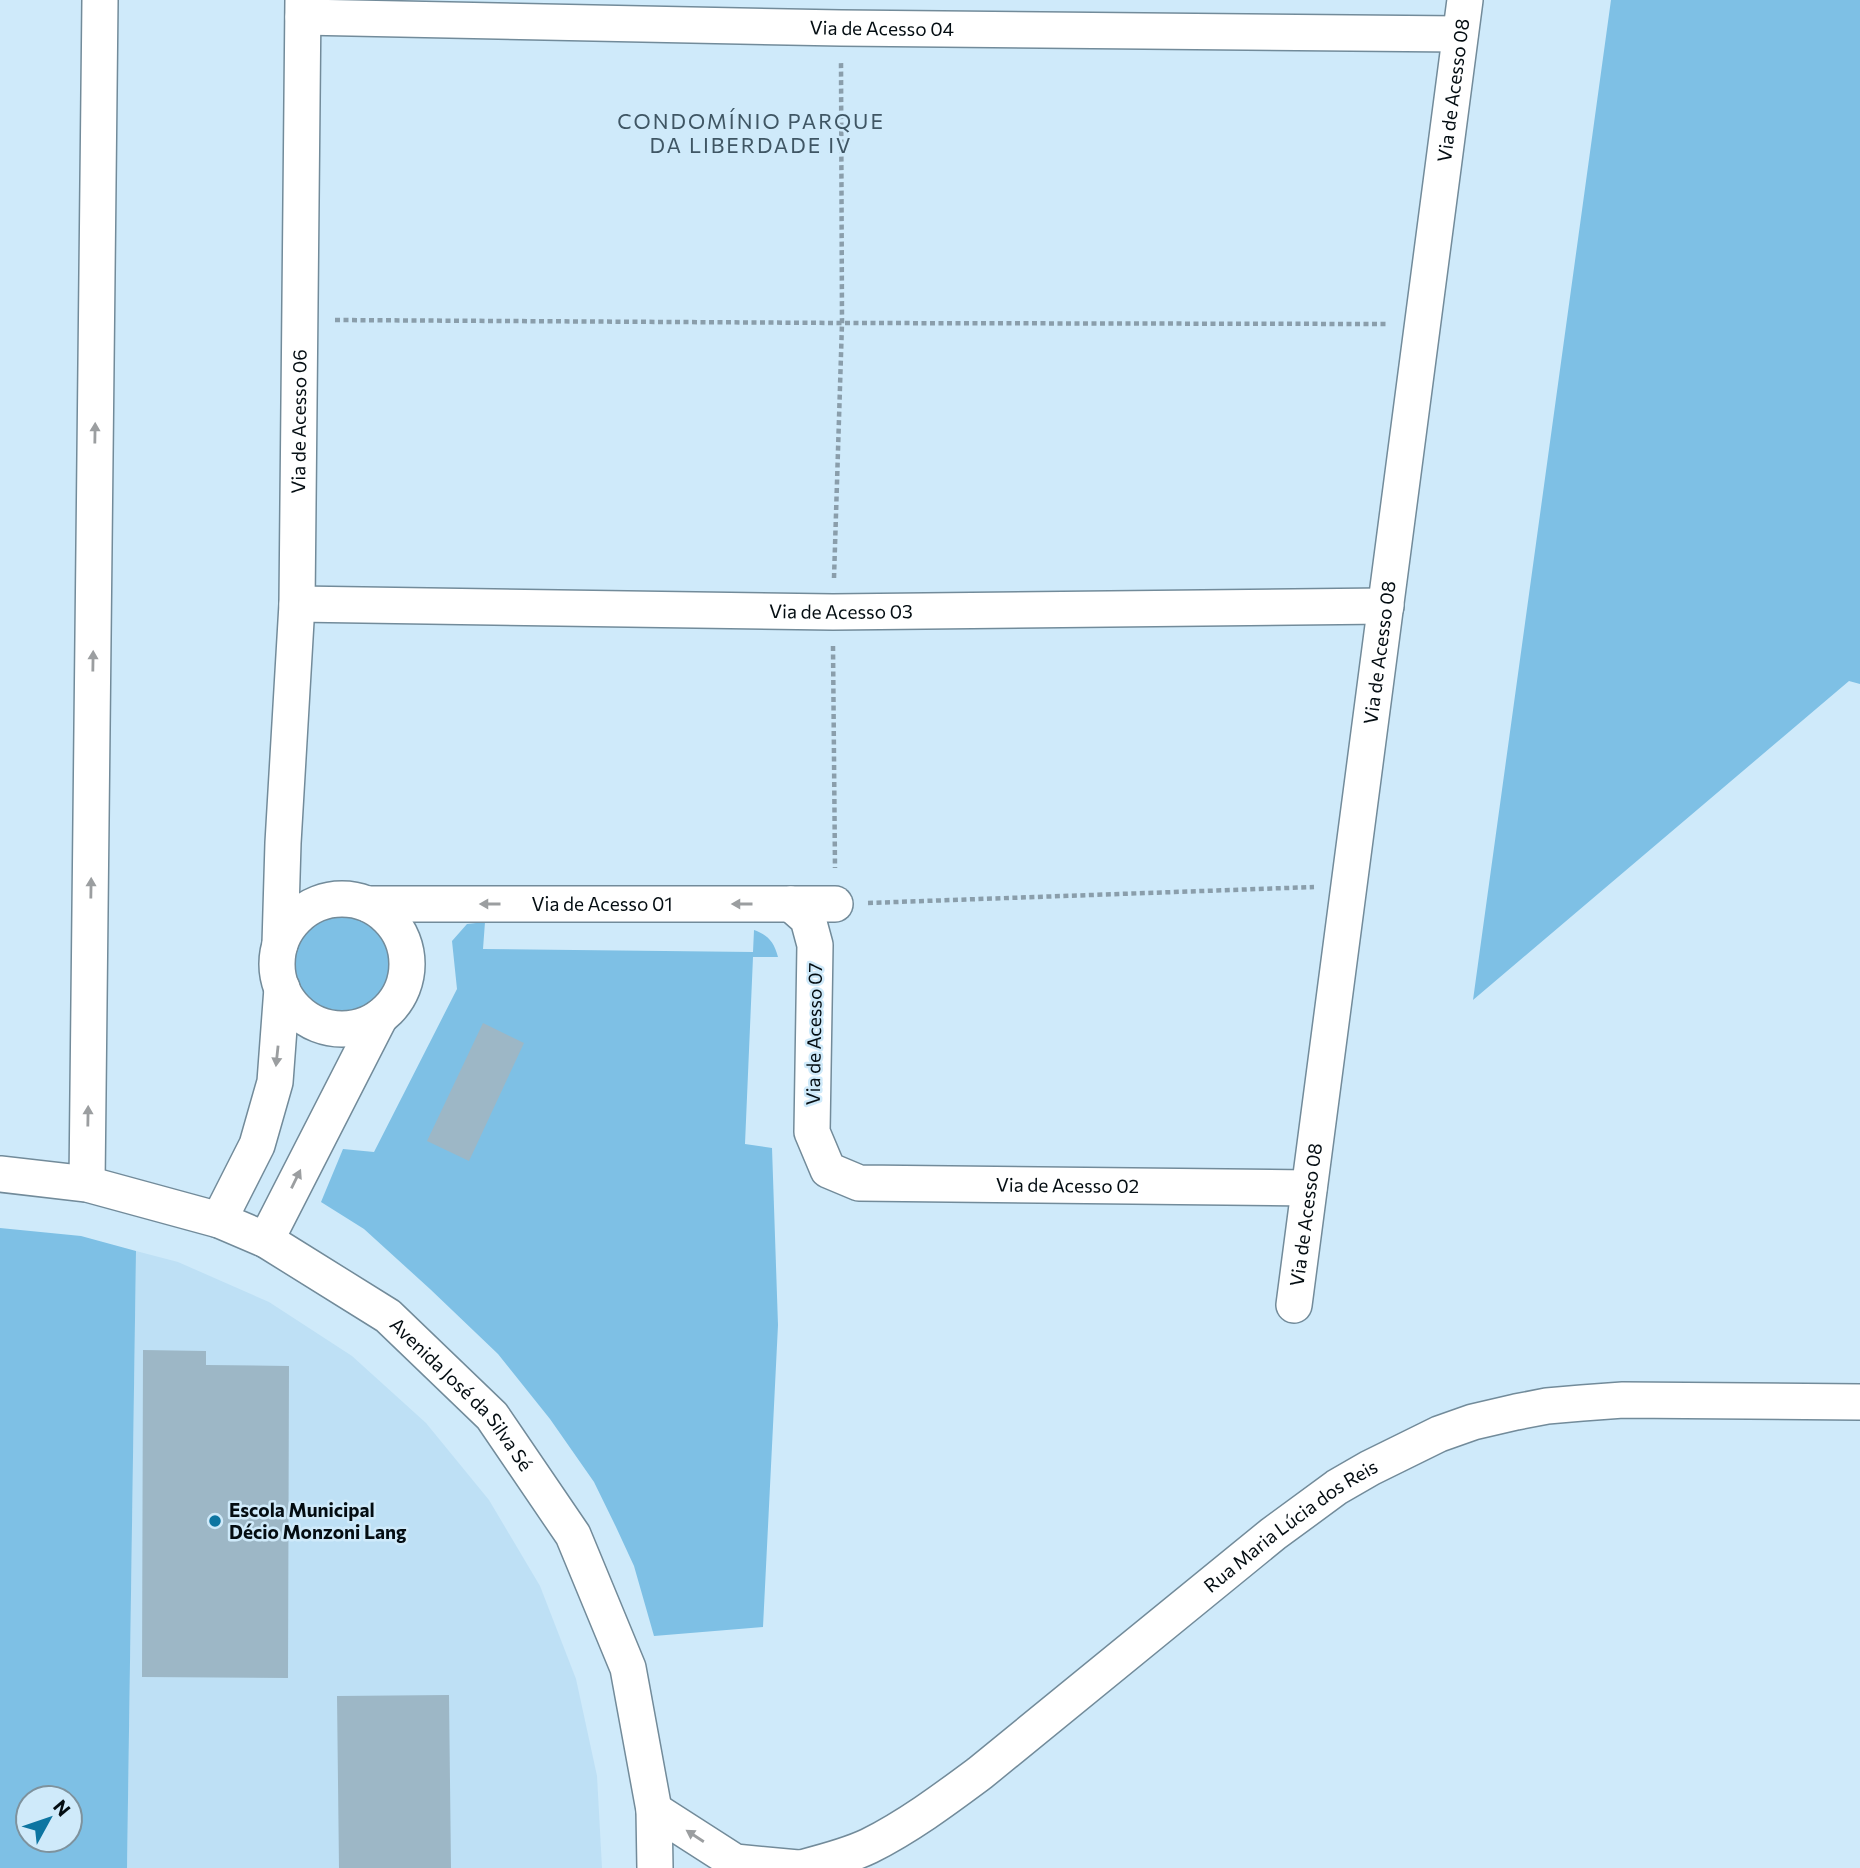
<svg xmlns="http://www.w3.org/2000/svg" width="1860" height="1868" font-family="Commissioner,sans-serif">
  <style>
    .built { fill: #bee0f5 }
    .green { fill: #7ec0e5; fill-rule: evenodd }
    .building { fill: #9db7c6 }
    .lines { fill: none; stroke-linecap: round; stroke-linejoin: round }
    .minor-casing { stroke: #728b9a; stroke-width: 38 }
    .path { stroke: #8a9eab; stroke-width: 4.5; stroke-dasharray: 5 3.5; stroke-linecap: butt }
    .minor { stroke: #fff; stroke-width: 35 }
    .oneway { fill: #9b9ea0 }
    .poi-dot { fill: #0d75a1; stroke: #cfeafa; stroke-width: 2.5 }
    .labels { text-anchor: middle; stroke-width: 5; stroke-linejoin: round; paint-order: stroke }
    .street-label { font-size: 19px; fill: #040d12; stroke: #cfeafa }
    .poi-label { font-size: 19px; font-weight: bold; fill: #040d12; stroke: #cfeafa; text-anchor: start }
    .neighbourhood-label { font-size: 21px; letter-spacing: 2px; fill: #3f5664; stroke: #cfeafa }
  </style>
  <rect width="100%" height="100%" fill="#cfeafa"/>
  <path class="built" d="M 136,1251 L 178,1262 L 269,1302 L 352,1356 L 426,1423 L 489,1500 L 540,1586 L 576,1679 L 597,1776 L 602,1868 L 127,1868 Z"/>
  <path class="green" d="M 1611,0 L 1860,0 L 1860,684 L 1849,681 L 1473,1000 Z
    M289 964a52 52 0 1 1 104 0a52 52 0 1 1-104 0Z
    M 485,922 L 483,949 L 753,952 L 754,930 C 768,935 774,942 778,957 L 753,957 L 745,1144 L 772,1148 L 778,1325 L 763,1627 L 654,1636 L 634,1566 L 616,1527 L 594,1482 L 550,1419 L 498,1354 L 430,1289 L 364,1229 L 321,1202 L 343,1149 L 374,1152 L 457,989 L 452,941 L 467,924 Z
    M 0,1228 L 81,1236 L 136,1251 L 127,1868 L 0,1868 ZM 28,1798 L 70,1798 L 70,1840 L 28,1840 Z"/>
  <path class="building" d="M 483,1023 L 524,1043 L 469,1161 L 427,1141 Z
    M 143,1350 L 206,1351 L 206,1365 L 289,1366 L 288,1678 L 142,1677 Z
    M 449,1695 L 451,1868 L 339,1868 L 337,1696 Z"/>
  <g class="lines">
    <defs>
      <g id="minor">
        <path id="s1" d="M 303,17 L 841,28 L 1460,34"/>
        <path id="s2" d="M 297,604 L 833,612 L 1386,606"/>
        <circle cx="342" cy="964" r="65"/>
        <path id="s3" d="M 368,904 L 835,904"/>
        <path id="s4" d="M 791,904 L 808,919 L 815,945 L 812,1132 L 828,1170 L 859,1183 L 1309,1188"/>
        <path id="s5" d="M 280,944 L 283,843 L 297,604 L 303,0"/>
        <path id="s6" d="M 0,1174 L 87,1184 L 219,1220 L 266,1240 L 388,1316 L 492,1416 L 573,1535 L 628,1668 L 654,1810 L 655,1868"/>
        <path d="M 87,1184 L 100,0"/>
        <path d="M 219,1220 L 257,1145 L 275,1082 L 282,988"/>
        <path d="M 266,1240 L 380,1017"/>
        <path id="s7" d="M 1294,1305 L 1465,0"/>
        <path d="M 654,1810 L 735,1862 L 798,1868"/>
        <path id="s8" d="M 801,1868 C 824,1862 848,1856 869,1846 C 909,1826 945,1799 980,1773 L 1273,1534 L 1337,1487 L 1370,1468 L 1439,1434 L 1473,1422 L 1516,1412 L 1547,1406 L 1582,1403 L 1623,1400 L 1860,1402"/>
      </g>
    </defs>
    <use href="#minor" class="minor-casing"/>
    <path class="path" d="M 335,320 L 842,323 L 1387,324
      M 834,578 L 842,323 L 841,61
      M 833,646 L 835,868
      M 868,903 L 1314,887"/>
    <use href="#minor" class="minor"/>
  </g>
  <defs><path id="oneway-solid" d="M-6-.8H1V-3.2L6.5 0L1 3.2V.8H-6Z" transform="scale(1.75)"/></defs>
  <g class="oneway">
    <use href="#oneway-solid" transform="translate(95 433) rotate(-89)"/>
    <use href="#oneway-solid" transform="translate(93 661) rotate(-89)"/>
    <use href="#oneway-solid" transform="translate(91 888) rotate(-89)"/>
    <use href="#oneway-solid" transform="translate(490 904) rotate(-180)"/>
    <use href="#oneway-solid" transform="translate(742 904) rotate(-180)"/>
    <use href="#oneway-solid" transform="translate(277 1056) rotate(96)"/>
    <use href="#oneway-solid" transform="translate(88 1116) rotate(-89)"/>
    <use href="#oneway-solid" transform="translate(296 1179) rotate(-64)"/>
    <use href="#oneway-solid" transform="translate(695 1836) rotate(-147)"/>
  </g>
  <circle class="poi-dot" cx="215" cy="1521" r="7"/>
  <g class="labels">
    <g class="street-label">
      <text dy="7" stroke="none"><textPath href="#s1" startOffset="579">Via de Acesso 04</textPath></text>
      <text dy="7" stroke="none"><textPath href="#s7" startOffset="1225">Via de Acesso 08</textPath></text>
      <text dy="7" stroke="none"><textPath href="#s5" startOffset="523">Via de Acesso 06</textPath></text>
      <text dy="7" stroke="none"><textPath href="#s2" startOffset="544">Via de Acesso 03</textPath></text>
      <text dy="7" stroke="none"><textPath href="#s7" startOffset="658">Via de Acesso 08</textPath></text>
      <text dy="7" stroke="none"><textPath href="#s3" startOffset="234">Via de Acesso 01</textPath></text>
      <text transform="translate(814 1034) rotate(-89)" y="7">Via de Acesso 07</text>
      <text dy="7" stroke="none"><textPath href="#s4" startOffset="520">Via de Acesso 02</textPath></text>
      <text dy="7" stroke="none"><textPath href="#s7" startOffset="91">Via de Acesso 08</textPath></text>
      <text dy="7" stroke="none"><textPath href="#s6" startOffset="527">Avenida José da Silva Sé</textPath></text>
      <text dy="7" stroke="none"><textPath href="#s8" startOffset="602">Rua Maria Lúcia dos Reis</textPath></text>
    </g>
    <g class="poi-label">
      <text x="229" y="1517">Escola Municipal<tspan x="229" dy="22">Décio Monzoni Lang</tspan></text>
    </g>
    <g class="neighbourhood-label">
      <text x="751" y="129">CONDOMÍNIO PARQUE<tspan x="751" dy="24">DA LIBERDADE IV</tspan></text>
    </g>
  </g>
  <g transform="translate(49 1819) rotate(50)"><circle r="33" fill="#cfeafa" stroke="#7e929d" stroke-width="2"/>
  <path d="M0-5L12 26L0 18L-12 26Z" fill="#0d75a1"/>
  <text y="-10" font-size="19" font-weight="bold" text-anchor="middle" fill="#040d12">N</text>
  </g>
</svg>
